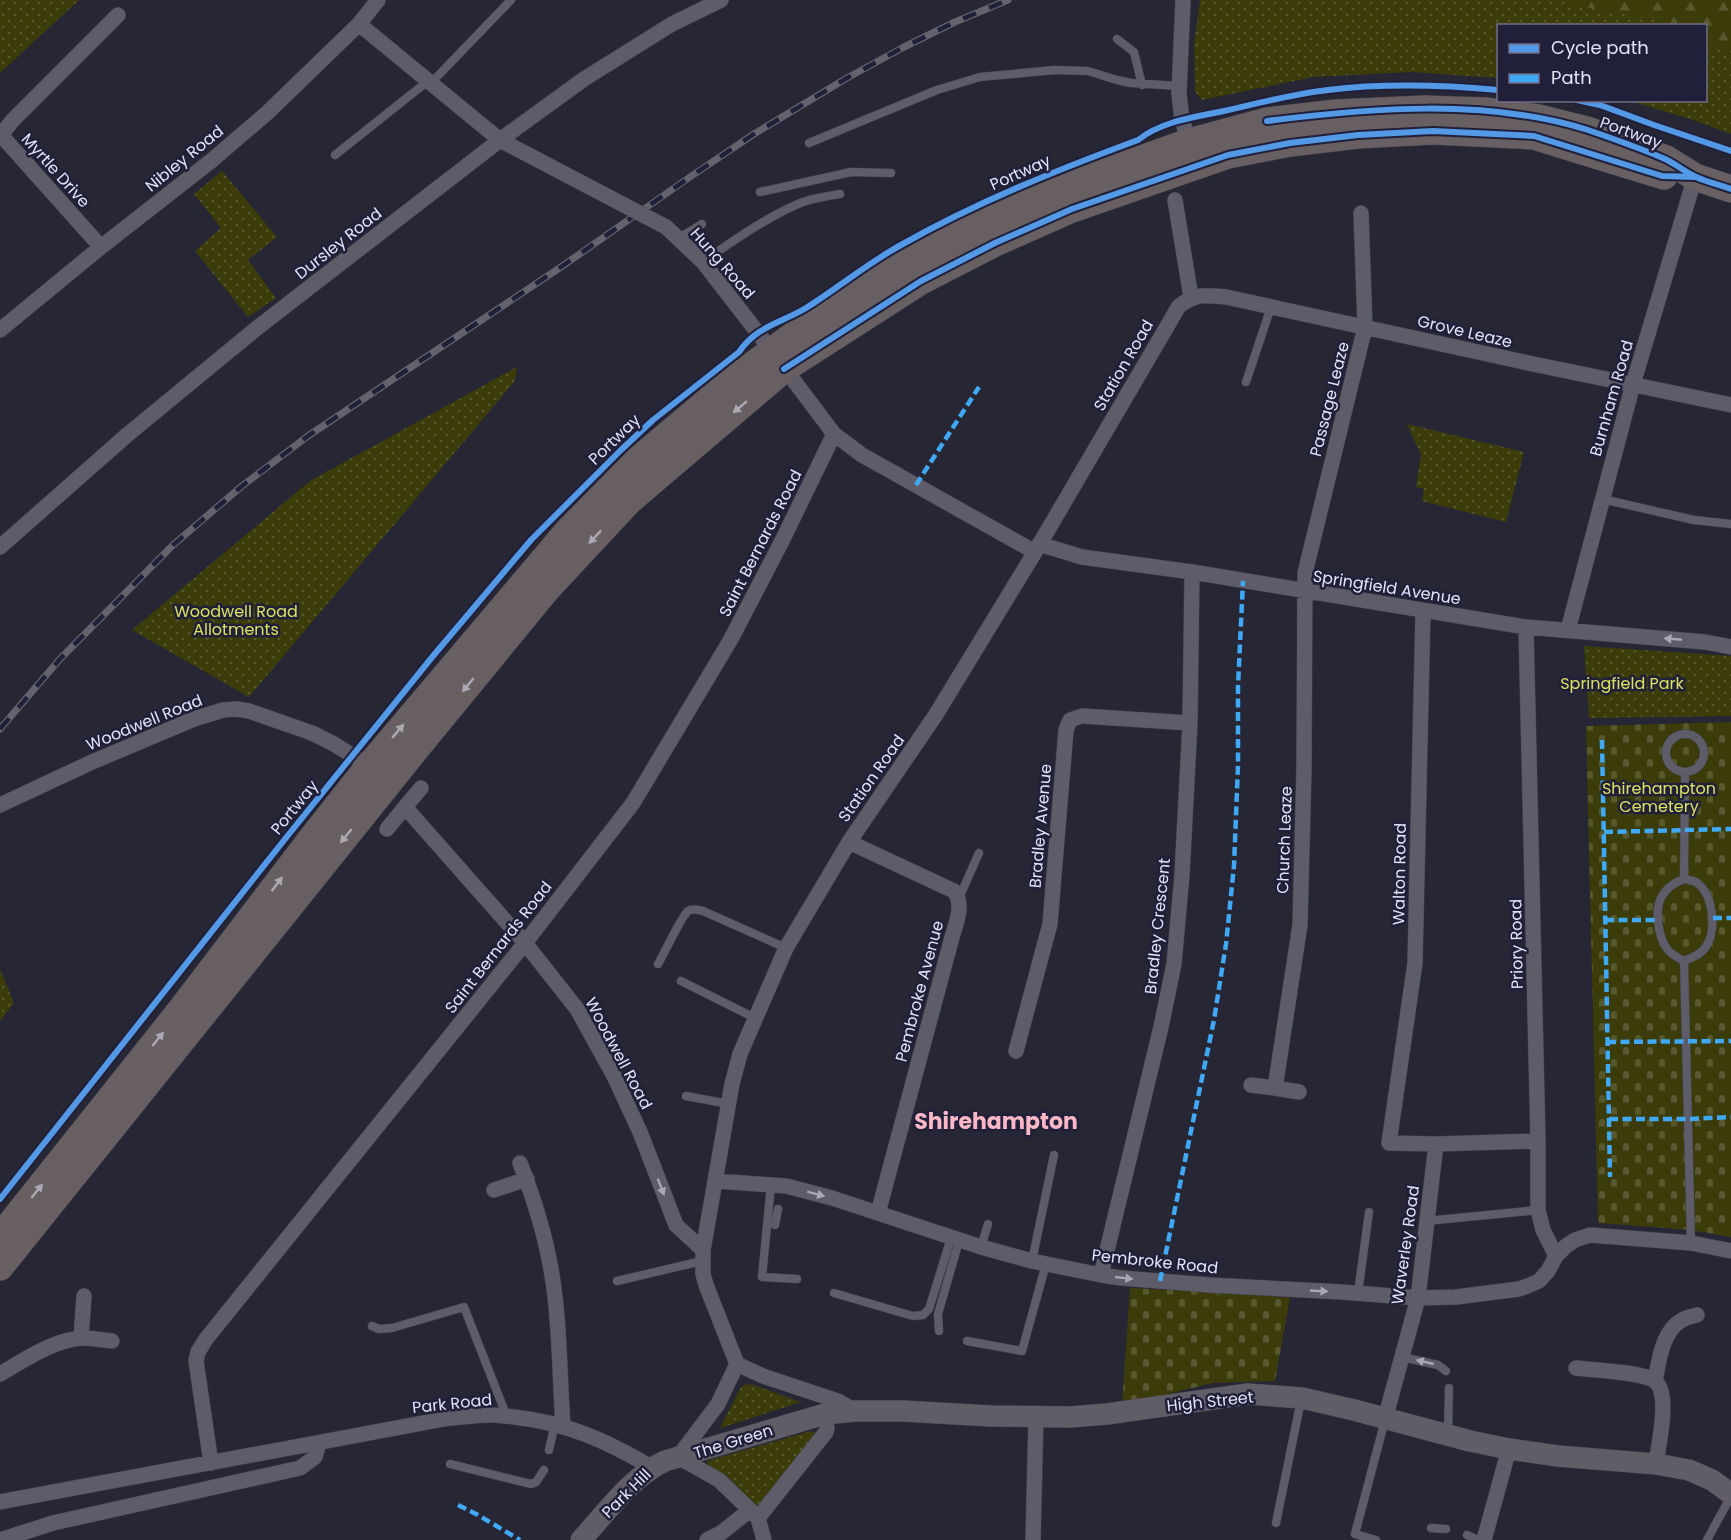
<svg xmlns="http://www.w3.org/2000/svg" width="1731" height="1540" font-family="Poppins,sans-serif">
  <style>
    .green { fill: url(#green-dots) }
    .forest { fill: url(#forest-firs) }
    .cemetery { fill: url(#cemetery-stones) }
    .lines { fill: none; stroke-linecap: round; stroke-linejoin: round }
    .lane-casing { stroke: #43424f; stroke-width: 9 }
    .street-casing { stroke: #43424f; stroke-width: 16 }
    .secondary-casing { stroke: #43424f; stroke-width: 22 }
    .highway-casing { stroke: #43424f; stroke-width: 28 }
    .lane { stroke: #5d5c68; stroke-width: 8 }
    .street { stroke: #5d5c68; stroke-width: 15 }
    .secondary { stroke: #615d67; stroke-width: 21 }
    .highway { stroke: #675f62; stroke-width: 27 }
    .rail-casing { stroke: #63636e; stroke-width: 7 }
    .rail { stroke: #21203a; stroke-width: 4.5; stroke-dasharray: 14; stroke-linecap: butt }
    .street-bridge-casing { stroke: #43424f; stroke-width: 16; stroke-linecap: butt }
    .street-bridge { stroke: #5d5c68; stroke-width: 15 }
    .quiet { stroke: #3fa9f5; stroke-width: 4.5; stroke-dasharray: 9 4.5; stroke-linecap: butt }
    .cycleway-casing { stroke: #21203a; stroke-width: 10 }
    .cycleway { stroke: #5399e6; stroke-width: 6 }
    .oneway { fill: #aba8b3 }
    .oneway2 { fill: #a7a7b6 }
    .labels { text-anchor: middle; stroke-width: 5; stroke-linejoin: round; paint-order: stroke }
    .street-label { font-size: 16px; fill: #e3e4f6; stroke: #21203a }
    .park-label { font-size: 16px; fill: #dce15f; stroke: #21203a }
    .district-label { font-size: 22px; font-weight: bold; fill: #fab7c5; stroke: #21203a }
  </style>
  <defs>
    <pattern id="green-dots" width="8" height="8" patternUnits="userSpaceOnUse" patternTransform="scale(1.5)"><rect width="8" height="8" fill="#3b3c0a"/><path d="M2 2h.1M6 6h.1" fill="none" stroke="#57582e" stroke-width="1.8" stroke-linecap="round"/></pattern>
    <pattern id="forest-firs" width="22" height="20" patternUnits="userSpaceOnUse" patternTransform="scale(1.5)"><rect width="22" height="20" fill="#3b3c0a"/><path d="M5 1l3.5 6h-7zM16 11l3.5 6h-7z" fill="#57582e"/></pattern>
    <pattern id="cemetery-stones" width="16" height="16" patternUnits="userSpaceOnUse" patternTransform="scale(1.5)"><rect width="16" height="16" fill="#3b3c0a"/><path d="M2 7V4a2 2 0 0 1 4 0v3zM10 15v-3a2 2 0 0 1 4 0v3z" fill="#57582e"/></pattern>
  </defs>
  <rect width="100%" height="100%" fill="#272634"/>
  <path class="green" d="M 0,0 L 79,0 L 0,73 Z
    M 1200,0 L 1731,0 L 1731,134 L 1690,119 L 1630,101 L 1706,100 L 1706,26 L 1498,26 L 1498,78 L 1411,72 L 1313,77 L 1202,100 L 1195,92 L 1194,45 Z
    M 222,171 L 277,237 L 248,260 L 276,298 L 248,317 L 195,251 L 221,228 L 194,194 Z
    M 517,367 L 515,381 L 249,697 L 132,630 L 310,481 Z
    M 1407,424 L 1524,452 L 1506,522 L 1422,501 L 1424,489 L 1416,487 L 1421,455 Z
    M 1584,646 L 1731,656 L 1731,716 L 1589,718 Z
    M 0,969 L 14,1003 L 0,1021 Z
    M 747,1384 L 754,1385 L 801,1402 L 720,1428 L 741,1387 Z
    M 811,1431 L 816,1433 L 760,1506 L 756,1506 L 728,1477 L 708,1465 L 707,1461 Z"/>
  <path class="forest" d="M 1567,0 L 1731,0 L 1731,51 L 1706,47 L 1706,26 L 1673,25 L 1668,23 L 1570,4 Z"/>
  <path class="cemetery" d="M 1731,722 L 1731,1237 L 1691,1230 L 1598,1223 L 1586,726 Z
    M 1130,1288 L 1235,1293 L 1290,1298 L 1275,1381 L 1213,1383 L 1122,1405 Z"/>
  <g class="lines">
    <defs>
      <path id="lane" d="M 1117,39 L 1134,52 L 1142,85
        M 431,83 L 511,0
        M 809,143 L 937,90 L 980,77 L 1055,70 L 1088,71 L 1117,80 L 1131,83 L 1179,86
        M 335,155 L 428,81
        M 760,192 L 851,172 L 891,173
        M 679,238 L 702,224
        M 703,262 C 731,242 771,214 803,202 C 815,198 827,196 840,194
        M 1246,382 L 1271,307
        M 1602,499 L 1694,520 L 1731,524
        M1666 753a19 19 0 1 1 38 0a19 19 0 1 1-38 0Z
        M 1684,879 C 1686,879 1693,881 1694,881 C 1713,891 1717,928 1707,945 C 1702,954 1693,957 1684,961 C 1678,958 1672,955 1668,950 C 1658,938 1654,910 1662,896 C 1667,887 1676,882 1684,879 Z
        M 1684,879 L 1685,772
        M 959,898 L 979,853
        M 1684,961 L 1691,1243
        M 658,964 C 664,954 681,917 688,911 C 692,908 698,910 703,911 L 786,948
        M 681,981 L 755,1018
        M 686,1096 L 729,1104
        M 771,1185 L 762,1277 L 797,1279
        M 1426,1221 L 1538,1210
        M 775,1225 L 778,1209
        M 981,1247 L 988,1224
        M 1032,1261 L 1054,1155
        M 617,1281 L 702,1261
        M 834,1293 L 913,1316 L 923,1315 L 929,1309 L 951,1238
        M 1358,1293 L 1369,1212
        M 372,1326 L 379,1329 L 392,1328 L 464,1307 L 507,1417
        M 939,1331 L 938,1314 L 959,1241
        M 967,1341 L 1022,1351 L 1046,1264
        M 1402,1357 L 1438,1365 L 1446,1371
        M 1448,1433 L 1449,1388
        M 549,1450 L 555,1424
        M 450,1464 L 531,1484 L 536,1482 L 544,1470
        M 1276,1523 L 1301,1400
        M 1431,1528 L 1446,1529
        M 1467,1535 L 1478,1540
        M 1376,1540 L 1355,1534 L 1385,1420
        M 1707,1540 L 1731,1496"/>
      <path id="street" d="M 1183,0 L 1179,94 L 1182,120 L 1189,142
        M 359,24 L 500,140 L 624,205
        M 1175,200 L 1191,297
        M 666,227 L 703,262 L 758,333 L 834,434 L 862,455 L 1035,552
        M 101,247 L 1,135 L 13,120 L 118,15
        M 0,330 L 101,247 L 211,161 L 267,113 L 359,24 L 378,0
        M 1039,544 L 1082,557 L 1192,572 L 1526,627 L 1705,642 L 1731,647
        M 0,547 L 127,435 L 257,328 L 500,140 L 584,79 L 672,24 L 721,0
        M 1423,611 L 1415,963 L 1389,1143 L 1436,1144 L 1538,1141
        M 1526,627 L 1538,1141 L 1538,1210 L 1543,1230 L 1556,1256
        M 1568,630 L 1633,384 L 1695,177
        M 421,788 L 405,807 L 525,943 L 577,1009 L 614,1076 L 640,1132 L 676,1225 L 703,1250
        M 0,805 L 92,762 L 194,719 L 223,710 L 236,709 L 249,711 L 312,733 L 334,744 L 369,766
        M 387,829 L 405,807
        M 849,842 L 954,891 C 965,905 955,925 951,941 L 878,1213
        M 1016,1051 L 1050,924 L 1066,730 L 1070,720 L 1082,716 L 1190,723
        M 1251,1085 L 1275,1088 L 1300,925 L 1304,768 L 1305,573 L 1365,327 L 1361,213
        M 1275,1088 L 1299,1092
        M 520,1163 C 537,1206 550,1251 555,1297 C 560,1339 560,1383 563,1426
        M 716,1181 L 786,1186 L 832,1198 L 981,1247 L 1032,1261 L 1101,1275 L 1121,1278 L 1209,1285 L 1342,1292 L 1418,1298 L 1456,1297 L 1519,1289 L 1530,1285 L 1539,1281 L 1548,1271 L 1556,1256 L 1566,1246 L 1575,1240 L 1590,1235 L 1691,1243 L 1731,1251
        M 494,1190 L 527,1179
        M 1101,1275 L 1161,1027 L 1174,964 L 1182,875 L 1190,723 L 1192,572
        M 81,1338 L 84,1296
        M 737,1364 L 718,1404 L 678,1457 L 719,1480 L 750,1510 L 758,1518 L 764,1540
        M 1576,1368 C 1592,1370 1644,1372 1655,1381 C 1671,1394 1658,1446 1656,1464
        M 0,1374 C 24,1360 55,1339 83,1338 C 93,1338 102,1340 112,1341
        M 1655,1381 C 1659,1361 1662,1331 1682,1320 C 1687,1317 1692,1316 1697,1315
        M 855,1411 L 838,1401 L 763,1376 L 737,1364 L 706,1285 L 703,1274 L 703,1250 L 732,1084 L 740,1054 L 786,948 L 849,842 L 935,716 L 1035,552 L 1179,306 C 1197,293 1205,295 1226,297 L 1524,362 L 1731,405
        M 1385,1419 L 1418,1298 L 1436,1144
        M 211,1463 L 196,1361 L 198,1352 L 206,1339 L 525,943 L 633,803 L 731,639 L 782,541 L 834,434
        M 0,1502 L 444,1419 C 460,1417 475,1415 491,1415 C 498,1415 506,1416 514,1417 C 567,1423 605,1440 651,1467
        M 758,1518 L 826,1432 L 827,1428 L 825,1414
        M 0,1540 L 53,1523 L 300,1468 L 315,1457 L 319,1443
        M 707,1540 L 721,1533 L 750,1510
        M 1033,1540 L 1036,1417
        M 1484,1540 L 1509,1449"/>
      <path id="secondary" d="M 581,1540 C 606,1513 631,1477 665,1461 L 825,1414 L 855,1411 L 903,1411 L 991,1416 L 1070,1417 L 1107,1414 L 1248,1394 L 1302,1398 L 1354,1410 L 1470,1441 L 1509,1449 L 1558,1456 L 1656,1464 L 1689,1470 L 1712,1480 L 1731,1494"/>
      <path id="highway" d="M 0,1237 L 180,1011 L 312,838 L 369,766 L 567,532 L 639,459 L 735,378 L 813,321 L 924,251 L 992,217 L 1060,188 L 1189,142 L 1267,121 L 1336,113 L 1425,109 L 1485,111 L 1539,118 L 1587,130 L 1666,159 L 1695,177 L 1731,189
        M 0,1267 L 419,745 L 547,589 L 629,501 L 784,369 L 921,281 L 995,243 L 1072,209 L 1228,155 L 1290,143 L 1358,135 L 1433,131 L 1534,136 L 1664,176"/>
    </defs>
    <use href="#lane" class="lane-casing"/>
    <use href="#street" class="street-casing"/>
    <use href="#secondary" class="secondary-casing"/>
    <use href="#highway" class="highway-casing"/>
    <use href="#lane" class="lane"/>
    <use href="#street" class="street"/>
    <use href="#secondary" class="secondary"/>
    <use href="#highway" class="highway"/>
    <defs>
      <path id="rail" d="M 0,729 L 60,659 L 173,545 L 242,486 L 308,436 L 561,267 L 690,177 L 754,134 L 847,78 L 904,47 L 955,22 L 1008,0"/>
    </defs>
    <use href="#rail" class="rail-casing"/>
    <use href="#rail" class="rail"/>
    <defs>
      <path id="street-bridge" d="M 624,205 L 666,227"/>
    </defs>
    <use href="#street-bridge" class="street-bridge-casing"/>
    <use href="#street-bridge" class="street-bridge"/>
    <path class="quiet" d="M 916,485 L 979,387
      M 1602,740 L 1610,1177
      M 1604,832 L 1731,829
      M 1713,918 L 1731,918
      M 1605,920 L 1659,920
      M 1607,1042 L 1731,1041
      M 1609,1119 L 1688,1119 L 1731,1117
      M 1160,1281 L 1214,1020 L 1226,944 L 1234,866 L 1238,765 L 1238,686 L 1243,581
      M 458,1505 L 478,1515 L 520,1540"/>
    <defs>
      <path id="cycleway" d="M 1577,100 L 1600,105 L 1654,125 L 1731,151
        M 1267,121 C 1370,108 1487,98 1588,130 C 1614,139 1640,148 1665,159 C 1676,164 1685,172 1696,177 C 1707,182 1720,185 1731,189
        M 784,369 L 921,281 L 995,243 L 1072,209 L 1228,155 L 1290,143 L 1358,135 L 1433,131 L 1534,136 L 1662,176 L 1695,177
        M 0,1199 L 285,839 L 433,656 L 531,540 L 622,449 L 653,420 L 739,352 C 757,326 781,323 806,308 C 838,288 868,263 901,245 C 977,202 1057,170 1138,140 C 1162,121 1195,117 1224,111 C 1259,103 1293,94 1328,90 C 1385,83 1442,85 1498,90"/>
    </defs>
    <use href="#cycleway" class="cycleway-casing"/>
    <use href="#cycleway" class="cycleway"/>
  </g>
  <defs><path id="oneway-solid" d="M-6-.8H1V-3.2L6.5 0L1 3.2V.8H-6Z" transform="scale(1.5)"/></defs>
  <g class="oneway">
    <use href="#oneway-solid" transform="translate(740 407) rotate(140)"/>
    <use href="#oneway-solid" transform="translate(595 537) rotate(133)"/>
    <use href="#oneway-solid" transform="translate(468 685) rotate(129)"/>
    <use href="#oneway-solid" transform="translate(398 731) rotate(-50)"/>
    <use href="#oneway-solid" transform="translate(346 836) rotate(129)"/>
    <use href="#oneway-solid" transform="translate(277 884) rotate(-53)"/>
    <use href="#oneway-solid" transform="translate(158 1039) rotate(-51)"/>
    <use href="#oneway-solid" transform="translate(37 1191) rotate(-51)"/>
  </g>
  <g class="oneway2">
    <use href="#oneway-solid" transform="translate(1673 639) rotate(-175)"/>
    <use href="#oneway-solid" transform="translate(661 1187) rotate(69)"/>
    <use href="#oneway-solid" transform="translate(816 1194) rotate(15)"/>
    <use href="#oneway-solid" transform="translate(1124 1278) rotate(6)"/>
    <use href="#oneway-solid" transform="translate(1319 1291) rotate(3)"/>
    <use href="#oneway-solid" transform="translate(1425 1362) rotate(-167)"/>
  </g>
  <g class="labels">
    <g class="street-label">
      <text transform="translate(1631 132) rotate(20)" y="6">Portway</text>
      <text transform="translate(184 158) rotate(-39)" y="6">Nibley Road</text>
      <text transform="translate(56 170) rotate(48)" y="6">Myrtle Drive</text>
      <text transform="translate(1020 172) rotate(-24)" y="6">Portway</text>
      <text transform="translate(338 243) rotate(-38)" y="6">Dursley Road</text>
      <text transform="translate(723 263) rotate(49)" y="6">Hung Road</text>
      <text transform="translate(1465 331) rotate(13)" y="6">Grove Leaze</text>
      <text transform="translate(1123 365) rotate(-60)" y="6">Station Road</text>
      <text transform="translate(1611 398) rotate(-74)" y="6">Burnham Road</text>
      <text transform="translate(1329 399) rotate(-76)" y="6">Passage Leaze</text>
      <text transform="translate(614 439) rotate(-44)" y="6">Portway</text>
      <text transform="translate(760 543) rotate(-63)" y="6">Saint Bernards Road</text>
      <text transform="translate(1387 587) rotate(9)" y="6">Springfield Avenue</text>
      <text transform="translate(144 722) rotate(-22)" y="6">Woodwell Road</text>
      <text transform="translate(871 778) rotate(-55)" y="6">Station Road</text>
      <text transform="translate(294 807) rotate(-51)" y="6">Portway</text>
      <text transform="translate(1040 826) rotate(-85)" y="6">Bradley Avenue</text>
      <text transform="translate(1284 840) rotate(-88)" y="6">Church Leaze</text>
      <text transform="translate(1399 874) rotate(-89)" y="6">Walton Road</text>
      <text transform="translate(1157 926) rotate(-84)" y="6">Bradley Crescent</text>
      <text transform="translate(1516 944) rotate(-91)" y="6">Priory Road</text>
      <text transform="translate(498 947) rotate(-52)" y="6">Saint Bernards Road</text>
      <text transform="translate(919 991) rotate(-75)" y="6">Pembroke Avenue</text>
      <text transform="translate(619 1053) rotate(62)" y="6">Woodwell Road</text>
      <text transform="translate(1405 1245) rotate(-82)" y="6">Waverley Road</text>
      <text transform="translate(1155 1261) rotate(6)" y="6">Pembroke Road</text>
      <text transform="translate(1210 1401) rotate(-6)" y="6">High Street</text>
      <text transform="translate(452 1403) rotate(-6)" y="6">Park Road</text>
      <text transform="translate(733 1441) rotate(-17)" y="6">The Green</text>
      <text transform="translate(626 1493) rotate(-45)" y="6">Park Hill</text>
    </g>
    <g class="park-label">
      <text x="236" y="617">Woodwell Road<tspan x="236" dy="18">Allotments</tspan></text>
      <text x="1622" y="689">Springfield Park</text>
      <text x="1659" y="794">Shirehampton<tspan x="1659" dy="18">Cemetery</tspan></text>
    </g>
    <g class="district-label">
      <text x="996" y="1129">Shirehampton</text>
    </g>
  </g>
  <rect x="1497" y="24" width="210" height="78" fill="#21203a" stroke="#6f6e85" stroke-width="1.5"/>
  <rect x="1509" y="44" width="30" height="9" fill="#5399e6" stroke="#6f6e85" stroke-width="1.5"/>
  <text x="1551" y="54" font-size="18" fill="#e3e4f6">Cycle path</text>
  <rect x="1509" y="74" width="30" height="9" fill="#3fa9f5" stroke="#6f6e85" stroke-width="1.5"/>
  <text x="1551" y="84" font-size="18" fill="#e3e4f6">Path</text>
</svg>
